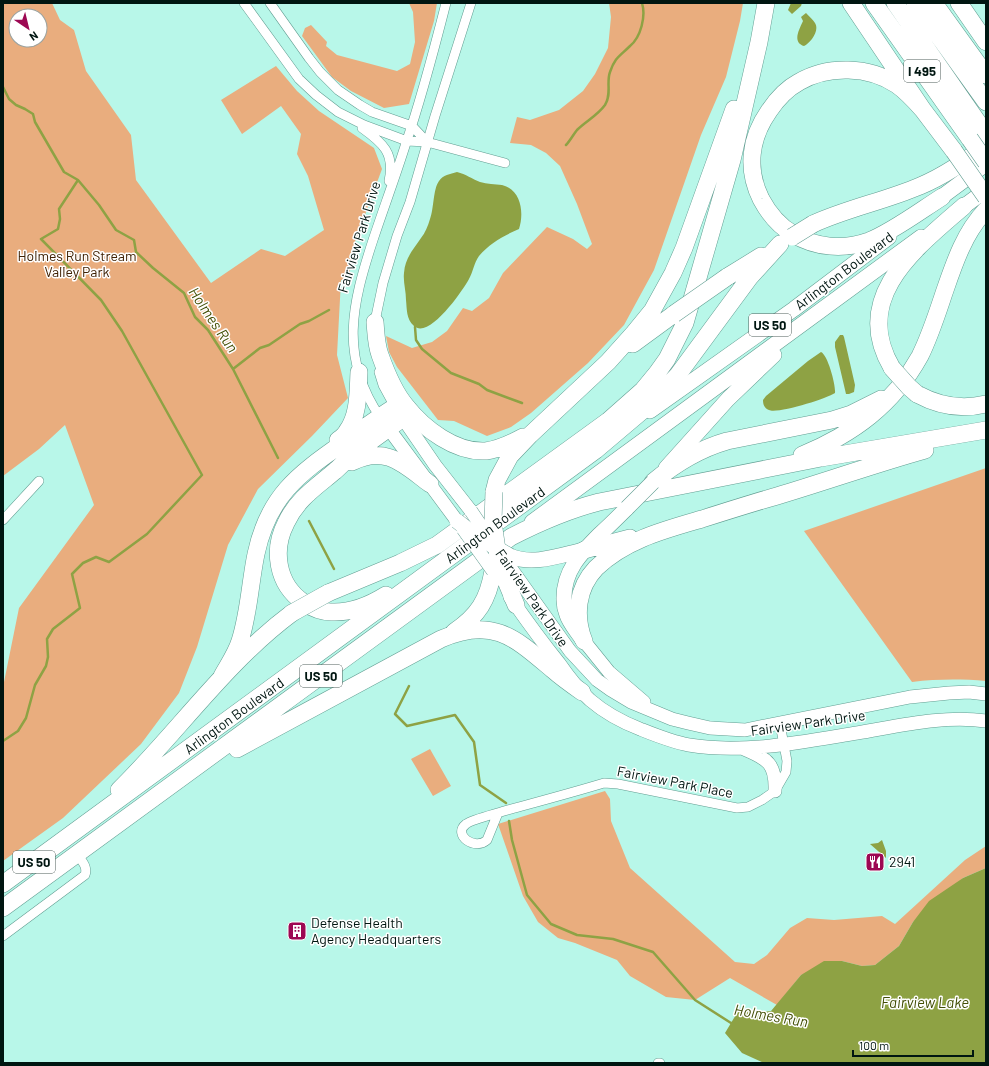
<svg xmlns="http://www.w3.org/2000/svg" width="989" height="1066" font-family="Barlow,sans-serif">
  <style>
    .green { fill: #e9ad7e; fill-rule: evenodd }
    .water { fill: #8ea244 }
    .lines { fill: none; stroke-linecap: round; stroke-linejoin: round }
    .stream { stroke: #8ea244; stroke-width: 2.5 }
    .street-casing { stroke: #629e92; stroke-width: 10 }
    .secondary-casing { stroke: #629e92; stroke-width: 14 }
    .primary-casing { stroke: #629e92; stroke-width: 16 }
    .highway-casing { stroke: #629e92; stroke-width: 18 }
    .street { stroke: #fff; stroke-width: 9 }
    .secondary { stroke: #fff; stroke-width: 13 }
    .primary { stroke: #fff; stroke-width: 15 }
    .highway { stroke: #fff; stroke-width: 17 }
    .secondary-bridge-casing { stroke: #629e92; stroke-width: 14; stroke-linecap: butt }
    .primary-bridge-casing { stroke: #629e92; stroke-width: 16; stroke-linecap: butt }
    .highway-bridge-casing { stroke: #629e92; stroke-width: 18; stroke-linecap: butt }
    .secondary-bridge { stroke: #fff; stroke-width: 13 }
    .primary-bridge { stroke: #fff; stroke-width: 15 }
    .highway-bridge { stroke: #fff; stroke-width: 17 }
    .labels { text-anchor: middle; stroke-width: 3; stroke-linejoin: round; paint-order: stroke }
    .shield { fill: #fff; stroke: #4c5c58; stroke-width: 1 }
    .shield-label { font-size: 13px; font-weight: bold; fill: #001611 }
    .street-label { font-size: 14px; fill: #001611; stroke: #fff }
    .park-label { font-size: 14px; fill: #3f2104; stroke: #fff }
    .poi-label { font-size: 14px; fill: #001611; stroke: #fff; text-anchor: start }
    .water-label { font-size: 15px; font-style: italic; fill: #434f06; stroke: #fff }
  </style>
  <rect width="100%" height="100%" fill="#b8f7e9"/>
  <path class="green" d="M 3,3 L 52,3 L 60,20 L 74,30 L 86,71 L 131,135 L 136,180 L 211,283 L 261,249 L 285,256 L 324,230 L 308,176 L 297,154 L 301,134 L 281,106 L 242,134 L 221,100 L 276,66 L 297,91 L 319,111 L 374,148 L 382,169 L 349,258 L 354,257 L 347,281 L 341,280 L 337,355 L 348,398 L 312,436 L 258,489 L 228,545 L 197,647 L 179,693 L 141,744 L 63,818 L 3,861 L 3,687 L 19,608 L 94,505 L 65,425 L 39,449 L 3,476 ZM 16,16 L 40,16 L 40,40 L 16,40 Z
    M 409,3 L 437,3 L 434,21 L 409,104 L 384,108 L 351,91 L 332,77 L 302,36 L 305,28 L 311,25 L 327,42 L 326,46 L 337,55 L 397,71 L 410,64 L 415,42 L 413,12 Z
    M 609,3 L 743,3 L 740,21 L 726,77 L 701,135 L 654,270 L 624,325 L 588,363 L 531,413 L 511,427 L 487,436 L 454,421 L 438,420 L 397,367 L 389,352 L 386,336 L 412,348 L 432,342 L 447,331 L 463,308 L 472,311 L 489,298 L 503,273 L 547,227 L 573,239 L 587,249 L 592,244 L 577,204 L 560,166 L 546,153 L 531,145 L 510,143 L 517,117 L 530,120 L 559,110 L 583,91 L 595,74 L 608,48 L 611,17 Z
    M 986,468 L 986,681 C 961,679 937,679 912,682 L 804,531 Z
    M 430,749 L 451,786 L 433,796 L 411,759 Z
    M 605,791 L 610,799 L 611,821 L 630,868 L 735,962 L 754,964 L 767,955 L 790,928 L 807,918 L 834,920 L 882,916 L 895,924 L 965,860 L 986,846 L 986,868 L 963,878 L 913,922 L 899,946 L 875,965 L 862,966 L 842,961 L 801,975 L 777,1005 L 730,978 L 695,1000 L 666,997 L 630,976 L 617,960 L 575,943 L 558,938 L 538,922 L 523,896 L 498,824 Z"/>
  <path class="water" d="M 791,3 L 802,3 L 801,6 L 792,14 L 788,10 Z
    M 806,13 C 809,16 813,20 815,23 C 820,31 810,43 804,46 C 792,42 799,30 803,21 L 801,17 Z
    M 457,172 C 466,174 472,179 480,182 C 487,184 495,184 502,185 C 522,190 524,214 519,229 C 503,236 490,243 479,256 C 474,263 473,272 469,279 C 463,290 429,340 414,326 C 406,319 407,309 406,300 C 406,291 403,282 404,273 C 405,258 413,250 421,238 C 425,233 428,226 430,219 C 434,209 433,189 439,181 C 443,175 450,174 457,172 Z
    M 840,335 L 843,335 L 844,337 L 855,385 L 854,392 L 849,394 L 846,394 L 835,347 L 835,342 Z
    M 821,352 C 828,355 836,386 835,393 C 826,399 777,414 769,410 C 764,408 763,404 763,400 L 766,396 L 808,361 Z
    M 882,840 L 886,851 L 886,858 L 870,844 L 878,843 Z
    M 986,868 L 986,1063 L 764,1063 L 742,1053 L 725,1033 L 740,1008 L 754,1013 L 771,1011 L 801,975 L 824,961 L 842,961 L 862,966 L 875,965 L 899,946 L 913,922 L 929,901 L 963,878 Z"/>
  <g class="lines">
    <path class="stream" d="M 3,87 L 9,99 L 16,105 L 25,109 L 33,114 L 35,122 L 64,172 L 78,180 L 99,205 L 116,230 L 134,240 L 136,252 L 153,268 L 184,293 L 195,317 L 208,330 L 233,369 L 278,458
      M 566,145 C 570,141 573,135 577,130 C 586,121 597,116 605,105 C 612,94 606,83 610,72 C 615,57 620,56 630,46 C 641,37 646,16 642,3
      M 415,327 L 416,340 L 422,349 L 451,373 L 479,384 L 487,390 L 522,403
      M 233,369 L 260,348 L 269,345 L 300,324 L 309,321 L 329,310
      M 309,521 L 334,569
      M 409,686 L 395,714 L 407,726 L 455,715 L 474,742 L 480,785 L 506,803
      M 3,741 L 18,731 L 26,718 L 35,685 L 46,666 L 48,657 L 47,639 L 53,629 L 80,608 L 72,574 L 83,563 L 96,557 L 109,562 L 147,534 L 202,475 L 122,331 L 101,300 L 41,239 L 58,229 L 60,219 L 59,209 L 78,180
      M 509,821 L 512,840 L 527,895 L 551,924 L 577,935 L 613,939 L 653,952 L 695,1000 L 731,1023 L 734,1023"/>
    <defs>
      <path id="street" d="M 244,3 L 299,79 L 316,95 L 338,112 L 364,125 L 407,141 L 427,142 L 505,163
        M 270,3 L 309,58 L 320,72 L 338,90 L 360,105 L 372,112 L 412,126 L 427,142
        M 362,128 C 383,143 395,153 389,181
        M 374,326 L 383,283 L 397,236 L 410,202 L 435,116 L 471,3
        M 379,372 L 383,385 L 395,407
        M 380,417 C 339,357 352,304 373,240 C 384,207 396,175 406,143 C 422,97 434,50 446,3
        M 3,520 L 39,481
        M 498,813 L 487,840 C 475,851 452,835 466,824 C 473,819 495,814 504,811 C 537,802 571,793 604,783 L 618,784 L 737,808 L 748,807 L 762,800 L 775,791 L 786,772 L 787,761 L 780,724
        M 3,936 L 85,875 C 88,867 82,861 77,854
        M 658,1063 L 660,1063"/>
      <path id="secondary" d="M 398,411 L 435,465 L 471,511
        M 383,421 L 457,521
        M 505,560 L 570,651 L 597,680 L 611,690 L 631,702 L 672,719 L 688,723 L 710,728 L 745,730 L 910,697 L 949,693 L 969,692 L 986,694
        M 510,597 C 526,620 542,642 559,663 C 568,676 578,689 590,700 C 604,712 622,722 640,729 C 655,735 672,742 689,745 C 744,754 802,742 857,733 C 899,726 943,715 986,721
        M 584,641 L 609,672 L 644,702
        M 744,749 C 768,759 776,764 775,791"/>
      <path id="primary" d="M 932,204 L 986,164
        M 955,213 L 986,190
        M 650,411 L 794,309 L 889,237
        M 666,468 L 728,399 L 774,355
        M 532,522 L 921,237
        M 510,556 C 533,566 561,555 584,550
        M 582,639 C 577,631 570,624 567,615 C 565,610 564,605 564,600 C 563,571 581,553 600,534 C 609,526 618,517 627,508"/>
      <path id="highway" d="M 851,3 L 923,110 L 954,151
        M 874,3 L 970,139
        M 895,3 L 986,134
        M 915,3 L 986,102
        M 934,3 L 986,75
        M 959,3 L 986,42
        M 923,110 C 915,101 907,92 897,85 C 869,66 828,65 799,82 C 786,89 777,99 769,111 C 750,138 746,169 761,199 C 769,214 779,226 793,234 C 816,248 844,250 869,241 C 892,232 920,211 942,197
        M 813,224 C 848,208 885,201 920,186 C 944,176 965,161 986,146
        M 727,277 L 761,256
        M 375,322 C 376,333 376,344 380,355 C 386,372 394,392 406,406 C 424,429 456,453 486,451 C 499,449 512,443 523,437
        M 633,344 L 674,314
        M 892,368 C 850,297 916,248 964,206
        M 917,394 C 939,406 962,410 986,404
        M 338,440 C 341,438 345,435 347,431 C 359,415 358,391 359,372
        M 802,455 C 853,434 893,405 920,356 C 930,336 937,314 944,293 C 954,264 964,233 986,210
        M 352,462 C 386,445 403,464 430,484
        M 653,482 C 676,463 699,449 727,441 L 832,420 L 851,414 L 881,399
        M 494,492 L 497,480 L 510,456 L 530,435 L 608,362 L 634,333 L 652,311 L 673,273 L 684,248 L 734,109
        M 584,550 L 630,538
        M 499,564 L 516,605
        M 328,593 L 400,563 L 437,545 L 608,421 L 643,390 L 657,373 L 667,359 L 685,323 L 700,271 L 732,160 L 759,42 L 766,3
        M 386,595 C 370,605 350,613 331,612 C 320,612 312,608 303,602 C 277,584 272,550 286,523 C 297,499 316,487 335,471 C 340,467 344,462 349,458 C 366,444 385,431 403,418
        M 454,632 C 478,616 488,600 493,571
        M 584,641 C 574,616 577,588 596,568 C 625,540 664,530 702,519 C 727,511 752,503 777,496 C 827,481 875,464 925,450
        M 222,676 C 228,665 236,654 240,641 C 249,613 250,583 256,554 C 268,497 297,475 343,443 C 360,431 377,418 395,407
        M 237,749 L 441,639 C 493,616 515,638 553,670 C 562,678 572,685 582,692
        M 119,790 C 178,732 225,663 292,613
        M 3,884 L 596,450 L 648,406 L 677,376 L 750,277 L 780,244
        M 3,908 L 511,537 C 540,522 568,510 599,502 L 821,458 L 986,430"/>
    </defs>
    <use href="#street" class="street-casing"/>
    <use href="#secondary" class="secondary-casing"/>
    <use href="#primary" class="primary-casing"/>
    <use href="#highway" class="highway-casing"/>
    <use href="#street" class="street"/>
    <use href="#secondary" class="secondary"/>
    <use href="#primary" class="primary"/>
    <use href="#highway" class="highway"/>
    <defs>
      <path id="secondary-bridge" d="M 471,511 L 496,548
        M 463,529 L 493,571"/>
      <path id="primary-bridge" d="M 627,508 L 653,482
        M 457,521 L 476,536 L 510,556"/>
      <path id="highway-bridge" d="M 970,139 L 986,162
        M 954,151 L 986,197
        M 792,237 L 813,224
        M 674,314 L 727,277
        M 892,368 L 909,387 L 917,394
        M 494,492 L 493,522 L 499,564
        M 292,613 L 328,593"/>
    </defs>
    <use href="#secondary-bridge" class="secondary-bridge-casing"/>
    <use href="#primary-bridge" class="primary-bridge-casing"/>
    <use href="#highway-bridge" class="highway-bridge-casing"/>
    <use href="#secondary-bridge" class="secondary-bridge"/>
    <use href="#primary-bridge" class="primary-bridge"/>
    <use href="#highway-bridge" class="highway-bridge"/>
  </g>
  <defs>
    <symbol id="restaurant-square" viewBox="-11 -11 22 22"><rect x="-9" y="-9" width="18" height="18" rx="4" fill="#9d0853" stroke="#fff"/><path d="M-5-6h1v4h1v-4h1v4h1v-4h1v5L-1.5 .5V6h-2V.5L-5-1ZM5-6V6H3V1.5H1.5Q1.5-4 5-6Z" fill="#fff"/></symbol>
    <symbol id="building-square" viewBox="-11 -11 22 22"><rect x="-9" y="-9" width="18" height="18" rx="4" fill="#9d0853" stroke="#fff"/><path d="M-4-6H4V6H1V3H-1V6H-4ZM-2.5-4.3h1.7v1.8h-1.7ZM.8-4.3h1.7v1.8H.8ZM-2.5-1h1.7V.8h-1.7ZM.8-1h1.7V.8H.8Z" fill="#fff"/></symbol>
  </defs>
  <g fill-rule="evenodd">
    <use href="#restaurant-square" x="864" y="851" width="22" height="22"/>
    <use href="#building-square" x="286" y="920" width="22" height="22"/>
  </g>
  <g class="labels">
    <g class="shield">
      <rect x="904" y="60" width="36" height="22" rx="3"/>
      <rect x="749" y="314" width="42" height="22" rx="3"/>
      <rect x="300" y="665" width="42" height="22" rx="3"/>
      <rect x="13" y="851" width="42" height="22" rx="3"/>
    </g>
    <g class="shield-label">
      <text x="922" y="76">I 495</text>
      <text x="770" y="330">US 50</text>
      <text x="321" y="681">US 50</text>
      <text x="34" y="867">US 50</text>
    </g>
    <g class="street-label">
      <text transform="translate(359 237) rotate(-73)" y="5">Fairview Park Drive</text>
      <text transform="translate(844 271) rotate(-37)" y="5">Arlington Boulevard</text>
      <text transform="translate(495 525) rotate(-36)" y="5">Arlington Boulevard</text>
      <text transform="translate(532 598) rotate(55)" y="5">Fairview Park Drive</text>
      <text transform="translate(234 716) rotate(-36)" y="5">Arlington Boulevard</text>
      <text transform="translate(808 723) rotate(-8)" y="5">Fairview Park Drive</text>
      <text transform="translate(675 782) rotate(11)" y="5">Fairview Park Place</text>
    </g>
    <g class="park-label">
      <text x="77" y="261">Holmes Run Stream<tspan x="77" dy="16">Valley Park</tspan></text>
    </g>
    <g class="poi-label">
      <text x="889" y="867">2941</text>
      <text x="311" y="928">Defense Health<tspan x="311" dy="16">Agency Headquarters</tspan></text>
    </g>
    <g class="water-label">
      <text transform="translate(213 320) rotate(56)" y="5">Holmes Run</text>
      <text x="925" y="1008">Fairview Lake</text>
      <text transform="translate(771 1016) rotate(10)" y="5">Holmes Run</text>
    </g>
  </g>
  <rect width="989" height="1066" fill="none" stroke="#001611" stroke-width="8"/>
  <g transform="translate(28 28) rotate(145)"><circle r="19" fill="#ffffff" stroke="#99a2a0"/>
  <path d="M0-3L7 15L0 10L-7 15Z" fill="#9d0853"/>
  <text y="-6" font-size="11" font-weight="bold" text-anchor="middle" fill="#001611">N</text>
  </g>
  <path d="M853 1050v6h120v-6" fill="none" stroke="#001611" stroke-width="2"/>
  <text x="859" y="1050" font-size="12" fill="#001611" stroke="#ffffff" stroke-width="3" paint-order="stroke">100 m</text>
</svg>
